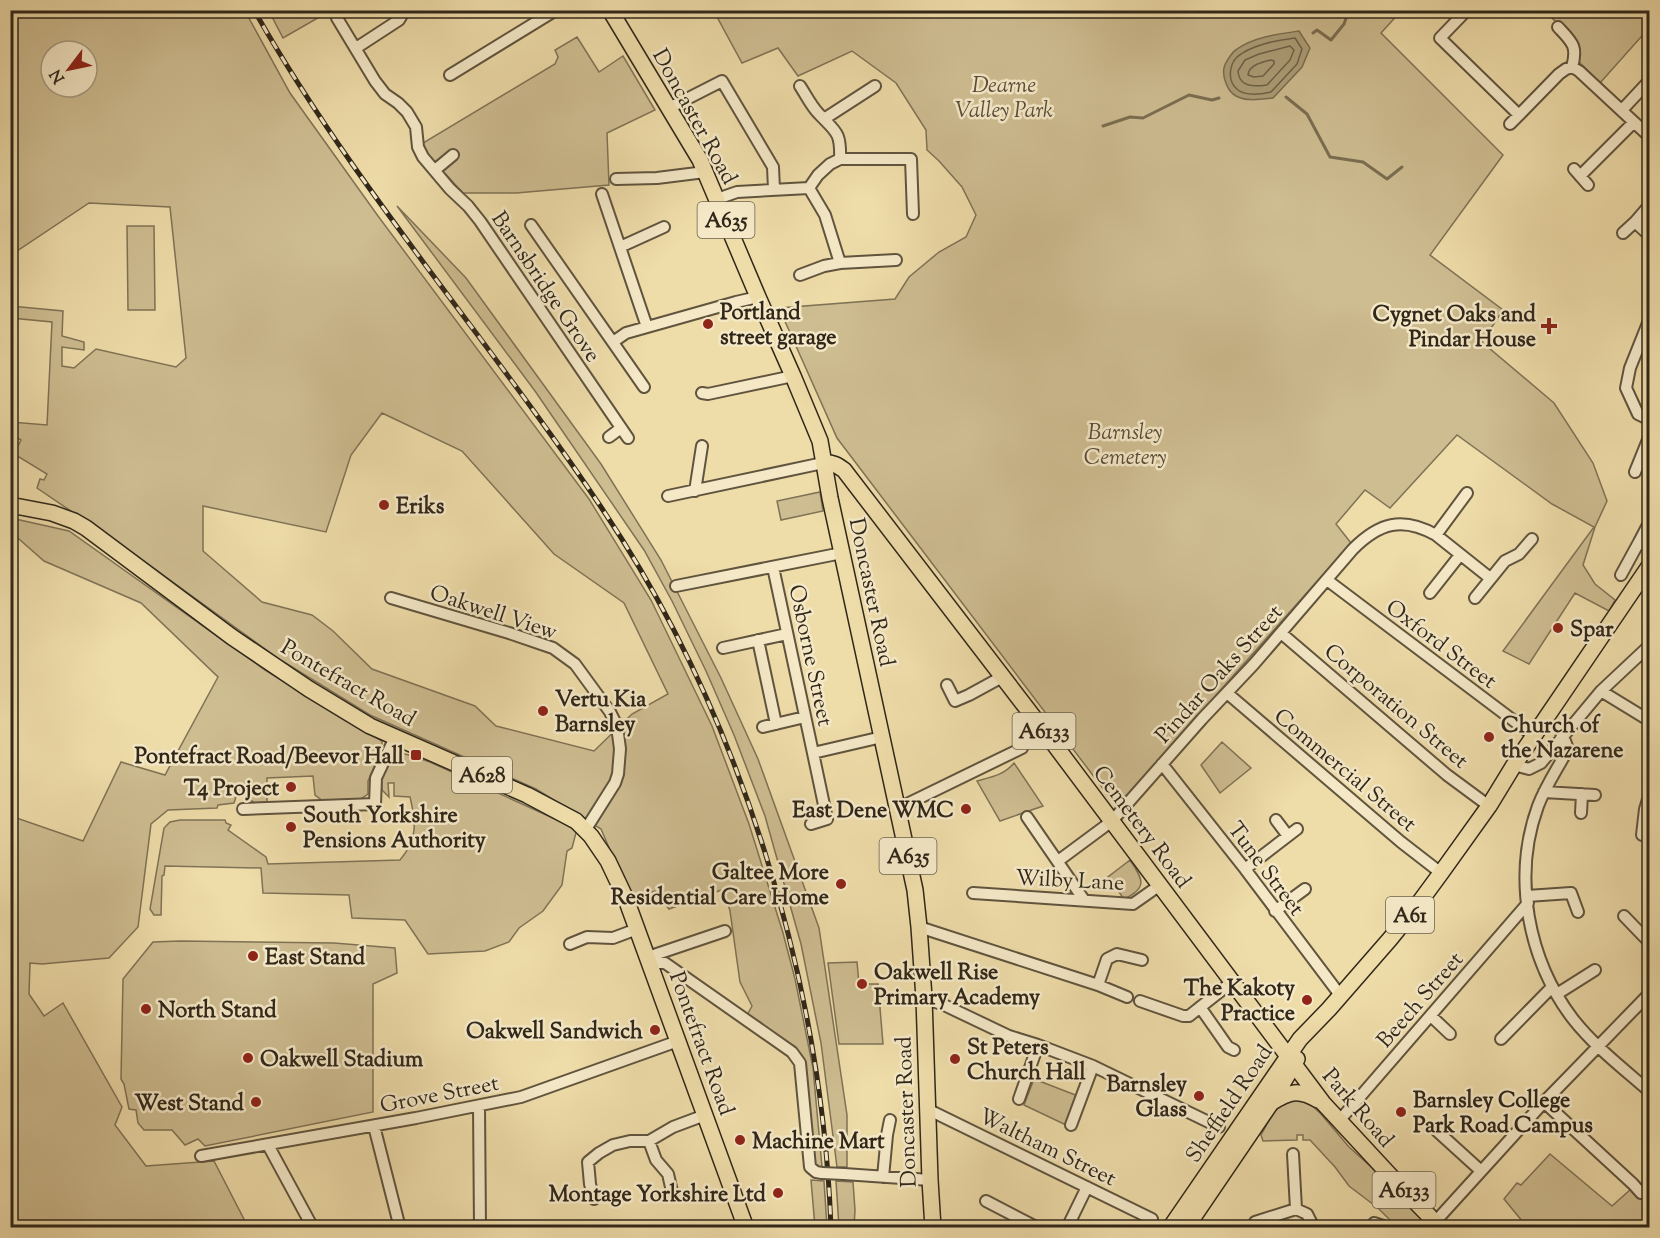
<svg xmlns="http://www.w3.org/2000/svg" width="1660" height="1238" font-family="'Sorts Mill Goudy',serif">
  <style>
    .green { fill: #cebd91; stroke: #7f7256; stroke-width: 1.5; fill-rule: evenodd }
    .water { fill: #ad9e78; stroke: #7b6e52; stroke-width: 1.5 }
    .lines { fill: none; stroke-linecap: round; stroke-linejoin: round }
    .shore { stroke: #6e6249; stroke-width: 1.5 }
    .stream { stroke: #7b6e52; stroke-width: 3 }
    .minor-casing { stroke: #60543e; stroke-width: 14 }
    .highway-casing { stroke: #30271a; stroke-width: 18 }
    .minor { stroke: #f4e8c7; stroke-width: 10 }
    .highway { stroke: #eedca9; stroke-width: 15 }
    .rail-casing { stroke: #30271a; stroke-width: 5 }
    .rail { stroke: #f4e8c7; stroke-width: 3; stroke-dasharray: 9; stroke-linecap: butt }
    .minor-bridge-casing { stroke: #60543e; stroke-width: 14; stroke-linecap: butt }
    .minor-bridge { stroke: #f4e8c7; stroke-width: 10 }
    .poi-dot { fill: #8f2418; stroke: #f4e8c7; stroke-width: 2 }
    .labels { text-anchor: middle; stroke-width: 5; stroke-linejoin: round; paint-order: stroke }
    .shield { fill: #f4e8c7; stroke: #6b614e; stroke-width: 1.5 }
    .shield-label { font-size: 21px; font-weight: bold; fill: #30271a }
    .park-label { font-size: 22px; font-style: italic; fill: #584c38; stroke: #f4e8c7 }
    .street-label { font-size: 22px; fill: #30271a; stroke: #f4e8c7 }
    .poi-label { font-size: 22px; font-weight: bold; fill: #30271a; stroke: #f4e8c7; text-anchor: start }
  </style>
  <rect width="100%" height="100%" fill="#eedca9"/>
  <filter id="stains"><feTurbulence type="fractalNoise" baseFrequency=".00333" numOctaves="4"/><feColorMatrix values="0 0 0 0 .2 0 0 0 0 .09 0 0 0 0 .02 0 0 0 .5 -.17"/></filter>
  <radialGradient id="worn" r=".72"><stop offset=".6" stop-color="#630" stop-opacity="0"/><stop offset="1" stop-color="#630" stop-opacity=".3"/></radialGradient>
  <path class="green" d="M 728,10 L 1401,11 L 1381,33 L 1503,155 L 1430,255 L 1503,310 L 1482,342 L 1554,403 L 1593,463 L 1607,501 L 1595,527 L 1583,565 L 1595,584 L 1615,600 L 1609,611 L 1575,593 L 1529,664 L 1503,651 L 1594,527 L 1552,504 L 1457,435 L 1390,508 L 1365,490 L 1336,524 L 1351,543 L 1117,807 L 837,438 L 779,308 L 895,299 L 909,277 L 939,252 L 966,237 L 976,215 L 962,187 L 939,161 L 927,150 L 926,130 L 896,83 L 852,51 L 798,76 L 778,48 L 742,63 L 716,15 Z
    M 11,11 L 245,11 L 290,93 L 378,216 L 589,499 L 651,600 L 712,726 L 749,824 L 783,933 L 795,979 L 813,1068 L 822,1167 L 816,1167 L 812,1161 L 805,1072 L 747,1015 L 752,1006 L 740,982 L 730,911 L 724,889 L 669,909 L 655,891 L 635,897 L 626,887 L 601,829 L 536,789 L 370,715 L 279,659 L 134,554 L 37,488 L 40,479 L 44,480 L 47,474 L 14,454 L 21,440 L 11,434 L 11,422 L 47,425 L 52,322 L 11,318 L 11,306 L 63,311 L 62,336 L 84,342 L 84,350 L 62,347 L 62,366 L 74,368 L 96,349 L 176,367 L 186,358 L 170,207 L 89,203 L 11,255 ZM 51,51 L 87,51 L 87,87 L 51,87 ZM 382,413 L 462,451 L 554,554 L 624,603 L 668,694 L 632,714 L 594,751 L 496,726 L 475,706 L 372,669 L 333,631 L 312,615 L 262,602 L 203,551 L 203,506 L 326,532 L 351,455 Z
    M 269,11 L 330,11 L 283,38 Z
    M 1544,11 L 1649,11 L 1649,28 L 1600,83 L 1578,61 L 1573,37 Z
    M 577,37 L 599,72 L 623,56 L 655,110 L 607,133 L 609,185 L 516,193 L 463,193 L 427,154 L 423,143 L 555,64 L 558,57 L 555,50 Z
    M 397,206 L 466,278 L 601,464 L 661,560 L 721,678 L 758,759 L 819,928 L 847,1115 L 847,1167 L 837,1167 L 821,1043 L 801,944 L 765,816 L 734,735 L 706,671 L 672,601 L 644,550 L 535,391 Z
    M 127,226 L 154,226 L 155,310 L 128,310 Z
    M 820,492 L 823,511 L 781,520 L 777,501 Z
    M 11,518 L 69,531 L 265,670 L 382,741 L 382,750 L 368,781 L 368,794 L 359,800 L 323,801 L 315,795 L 313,776 L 267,778 L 267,802 L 255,803 L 250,800 L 250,794 L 237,794 L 234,803 L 218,805 L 217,808 L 168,810 L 151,824 L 138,927 L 109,958 L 42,964 L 30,963 L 29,994 L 44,1016 L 63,1003 L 122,1107 L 115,1125 L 146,1166 L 214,1161 L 248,1227 L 11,1227 L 11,816 L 83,841 L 121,762 L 165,775 L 218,677 L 141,603 L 44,561 L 11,532 Z
    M 1222,742 L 1251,768 L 1220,793 L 1201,765 Z
    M 396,752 L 409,755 L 430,762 L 577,829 L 572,848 L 567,851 L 562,885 L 543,911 L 519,928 L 509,942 L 485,951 L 428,954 L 405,920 L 352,918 L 349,895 L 263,893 L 261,868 L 165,866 L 164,875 L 162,876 L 161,915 L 154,915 L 150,909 L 164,828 L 170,822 L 180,820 L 225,820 L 226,823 L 231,825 L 228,830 L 266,857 L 268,864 L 400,860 C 418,839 416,822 410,797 L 394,796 L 394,783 L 388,783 L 389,797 L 382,790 L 381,778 Z
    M 1014,763 L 1043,806 L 1000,821 L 977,781 C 992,777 1004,775 1014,763 Z
    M 1130,860 C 1143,879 1148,888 1124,899 L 1108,877 Z
    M 180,941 L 334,943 L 395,948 L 397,973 L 373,984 L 373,1112 L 205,1146 L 198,1139 L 185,1145 L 172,1130 L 144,1130 L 138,1123 L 136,1110 L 129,1109 L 124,1084 L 121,1079 L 123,979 L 153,942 Z
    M 857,962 L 859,984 L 878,984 L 883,1044 L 839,1044 L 828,963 Z
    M 1034,1079 L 1078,1096 L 1066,1125 L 1024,1105 Z
    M 1297,1098 L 1306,1100 L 1321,1114 L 1349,1147 L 1378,1173 L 1430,1227 L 1397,1227 L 1378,1208 L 1349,1186 L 1335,1167 L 1310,1140 L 1303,1140 L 1303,1135 L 1297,1135 L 1297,1140 L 1263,1141 L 1261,1135 C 1274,1112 1272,1108 1297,1098 Z
    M 1550,1154 L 1612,1206 L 1631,1189 L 1636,1196 L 1649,1184 L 1649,1227 L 1527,1227 L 1504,1199 L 1517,1183 L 1521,1185 Z
    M 811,1180 L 824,1181 L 827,1227 L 815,1227 Z
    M 836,1181 L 853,1182 L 855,1210 L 854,1227 L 839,1227 Z"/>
  <path class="water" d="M 1299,31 L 1310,48 L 1302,67 L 1273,98 C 1262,99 1247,102 1236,96 C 1228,92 1222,77 1224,68 C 1225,63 1232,52 1237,49 C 1254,37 1278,34 1299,31 Z"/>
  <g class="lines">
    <path class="shore" d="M 1295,38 L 1302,49 L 1297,64 L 1271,92 C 1262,94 1246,96 1238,90 C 1226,81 1229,61 1241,54 C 1256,44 1278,40 1295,38 Z
      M 1290,46 L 1294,50 L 1290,60 L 1267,85 C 1253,87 1239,87 1238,71 L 1245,60 L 1259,54 Z
      M 1271,60 L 1274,61 L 1274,64 L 1263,76 L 1254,77 L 1248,75 C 1249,65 1262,62 1271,60 Z"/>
    <path class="stream" d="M 1313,33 L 1317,30 L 1331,40 L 1344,24 L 1349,10
      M 1286,97 L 1307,114 L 1330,157 L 1363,162 L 1387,179 L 1402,167
      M 1103,126 L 1130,117 L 1143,118 L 1189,95 L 1212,100 L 1219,98"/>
    <defs>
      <path id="minor" d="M 1467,10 L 1440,38 L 1519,115 L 1559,74 L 1566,69 L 1572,67 C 1578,46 1572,42 1558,27
        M 337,18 L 375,81 L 385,94 L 398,103 L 407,112 L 416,127 L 418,147 L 423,157 L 450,189 L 468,206 L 480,221 L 628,438
        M 356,48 L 399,20 L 405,10
        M 1572,67 L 1579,71 L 1650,137
        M 450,75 L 556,10
        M 800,86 C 806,95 811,106 819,114 C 836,132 841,132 840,159
        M 669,108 L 722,81 L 773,167 L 774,189
        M 1622,110 L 1650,80
        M 824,119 L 875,86
        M 1510,124 L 1519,115
        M 1574,169 L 1588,185
        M 435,170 L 453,155
        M 1580,176 L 1634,122
        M 616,179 L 657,178 L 705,172
        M 809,188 L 825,215 L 840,263
        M 602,194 L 647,327
        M 717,199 L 737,192 L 809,188 L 818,175 L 830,164 L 840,159 L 911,159 L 913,214
        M 1635,222 L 1647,208
        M 531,225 L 644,387
        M 1623,233 L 1635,222 L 1650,236
        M 620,247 L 664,227
        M 800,275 L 824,266 L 840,263 L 896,260
        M 1650,318 L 1630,368 L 1626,388 L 1638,414 L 1650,420
        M 613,342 L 626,333 L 736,302 L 758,297
        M 702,393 L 708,394 L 793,376
        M 609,437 L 621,428
        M 1635,472 L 1650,435
        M 695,491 L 702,446
        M 668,496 L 823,463
        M 1436,535 L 1467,493
        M 1639,542 L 1650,521
        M 773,567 L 813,753 L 882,737
        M 1621,575 L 1639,542 L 1650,547
        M 1327,580 L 1534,736
        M 676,586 L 842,553
        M 1430,593 L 1460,555
        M 391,598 L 509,633 L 553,648 L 575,664 L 610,712 L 617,726 L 620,749 L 618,774 L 615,783 L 586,829
        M 1475,598 L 1505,561 L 1519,554 L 1532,539
        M 1281,633 L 1447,775 L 1489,806
        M 758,640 L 776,724
        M 723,648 L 787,634
        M 947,685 L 955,701 L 969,695 L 1002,677
        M 1601,691 L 1650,721
        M 1227,693 L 1401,842 L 1441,873
        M 763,727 L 805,717
        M 1561,738 L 1565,741 L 1568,749 C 1558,768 1546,785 1538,806 C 1512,877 1528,960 1573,1019 C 1595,1047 1624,1069 1650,1092
        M 1162,764 L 1245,869 L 1340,995
        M 1514,765 L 1529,769 L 1541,763 L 1601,691 L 1650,645
        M 1544,792 L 1595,795
        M 897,807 L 905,805 L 1022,748
        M 243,809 L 375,804 L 376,778 L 395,737
        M 1581,813 L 1582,794
        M 1027,817 L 1084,900
        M 1276,820 L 1288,836
        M 811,824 L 827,819 L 813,753
        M 1642,835 L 1645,809 L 1650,793
        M 1058,861 L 1112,821 L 1202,719 L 1254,664 L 1353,549 C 1379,523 1402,516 1436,535 L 1490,578
        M 1245,869 L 1297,829
        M 973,893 L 1133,904 L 1160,885
        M 1527,896 L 1571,893 L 1578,912
        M 1275,911 L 1305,889
        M 1624,916 L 1650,943
        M 919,927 L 1098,985 L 1127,997
        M 570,944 L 587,937 L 613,938 L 637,929
        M 648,957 L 725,931
        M 651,965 L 657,963 L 665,963 L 792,1052 L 800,1063 L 810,1167 L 816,1172 L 822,1173
        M 1098,985 L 1107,959 L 1117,954 L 1142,960
        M 1557,994 L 1595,970
        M 924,998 L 944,1005 L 1009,1036 L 1038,1045 L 1093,1066 L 1219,1127
        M 1140,1001 L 1183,1016 L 1189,1016 L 1232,982
        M 1200,1007 L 1228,1047 L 1234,1050
        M 1431,1016 L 1450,1034
        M 1501,1039 L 1552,987
        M 1019,1099 L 1038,1045
        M 1544,1102 L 1633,1184 L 1641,1193
        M 479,1106 L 480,1228
        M 927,1109 L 1152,1219
        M 1339,1121 L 1528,903
        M 1071,1125 L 1093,1066
        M 374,1126 L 400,1228
        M 1437,1131 L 1481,1171
        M 649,1141 L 656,1160 L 668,1174 L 673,1196
        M 268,1145 L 313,1228
        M 1293,1154 L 1296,1209
        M 201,1156 L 416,1118 L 521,1097 L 678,1041
        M 844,1174 L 930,1180
        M 883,1177 L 887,1135 L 890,1120
        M 594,1199 L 590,1184 L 588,1162 L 599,1153 L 613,1145 L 630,1141 L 649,1141 L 673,1127 L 705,1115
        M 986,1201 L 1038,1228
        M 1255,1222 L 1296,1209 L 1307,1214 L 1314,1228
        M 1435,1222 L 1544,1102 L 1650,993
        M 1067,1228 L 1087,1187
        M 1371,1228 L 1374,1223 L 1386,1227"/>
      <path id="highway" d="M 610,10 L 700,160 L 758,297 L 793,376 L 820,441 L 830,498 L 915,890 L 919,927 L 924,998 L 930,1180 L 933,1228
        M 823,463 C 832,462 837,465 844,470 L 1048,736 L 1323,1103 L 1399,1185 L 1441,1228
        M 10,505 L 52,513 L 74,521 L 86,528 L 232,637 L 309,689 L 370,726 L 527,795 L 576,821 L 591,836 L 608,861 L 626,899 L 746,1228
        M 1271,1103 C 1290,1091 1299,1089 1318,1100
        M 1170,1228 L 1300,1039 L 1329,1009 L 1390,939 L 1416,907 L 1441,873 L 1489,806 L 1514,765 L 1650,565
        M 1186,1228 L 1271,1103 L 1297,1059"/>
    </defs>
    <use href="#minor" class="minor-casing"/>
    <use href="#highway" class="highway-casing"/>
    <use href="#minor" class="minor"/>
    <use href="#highway" class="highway"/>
    <defs>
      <path id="rail" d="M 254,10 C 354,187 489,339 601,507 C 740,713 822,980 831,1228"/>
    </defs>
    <use href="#rail" class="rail-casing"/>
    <use href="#rail" class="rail"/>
    <defs>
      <path id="minor-bridge" d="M 822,1173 L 844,1174"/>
    </defs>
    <use href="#minor-bridge" class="minor-bridge-casing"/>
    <use href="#minor-bridge" class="minor-bridge"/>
  </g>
  <g class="poi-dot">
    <circle cx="708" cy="324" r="6"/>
    <path d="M1546 317h6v6h6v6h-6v6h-6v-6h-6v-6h6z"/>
    <circle cx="384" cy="505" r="6"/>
    <circle cx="1558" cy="628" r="6"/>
    <circle cx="543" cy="711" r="6"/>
    <circle cx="1489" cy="737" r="6"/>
    <rect x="410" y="749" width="12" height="12" rx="3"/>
    <circle cx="291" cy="787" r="6"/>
    <circle cx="966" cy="809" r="6"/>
    <circle cx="291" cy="827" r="6"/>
    <circle cx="841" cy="884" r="6"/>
    <circle cx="253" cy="956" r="6"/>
    <circle cx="862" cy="984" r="6"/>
    <circle cx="1307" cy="1000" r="6"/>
    <circle cx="146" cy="1009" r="6"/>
    <circle cx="655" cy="1030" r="6"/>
    <circle cx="248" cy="1058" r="6"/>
    <circle cx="955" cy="1059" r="6"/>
    <circle cx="1199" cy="1096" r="6"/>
    <circle cx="256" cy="1102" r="6"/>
    <circle cx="1401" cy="1112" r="6"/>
    <circle cx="740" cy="1140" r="6"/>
    <circle cx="778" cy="1193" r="6"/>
  </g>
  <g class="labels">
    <g class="shield">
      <rect x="697.5" y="202" width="57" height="36" rx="4.5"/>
      <rect x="1012.5" y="713" width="63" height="36" rx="4.5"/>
      <rect x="452" y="757" width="60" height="36" rx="4.5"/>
      <rect x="879.5" y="838" width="57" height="36" rx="4.5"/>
      <rect x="1386" y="897" width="48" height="36" rx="4.5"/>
      <rect x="1372.5" y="1172" width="63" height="36" rx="4.5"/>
    </g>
    <g class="shield-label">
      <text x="726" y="227">A635</text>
      <text x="1044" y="738">A6133</text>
      <text x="482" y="782">A628</text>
      <text x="908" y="863">A635</text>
      <text x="1410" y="922">A61</text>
      <text x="1404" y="1197">A6133</text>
    </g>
    <g class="park-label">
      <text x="1004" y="92">Dearne<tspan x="1004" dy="25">Valley Park</tspan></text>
      <text x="1125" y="439">Barnsley<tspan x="1125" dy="25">Cemetery</tspan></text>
    </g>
    <g class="street-label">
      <text transform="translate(696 116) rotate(61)" y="8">Doncaster Road</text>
      <text transform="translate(547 286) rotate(56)" y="8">Barnsbridge Grove</text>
      <text transform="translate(873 592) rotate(78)" y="8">Doncaster Road</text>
      <text transform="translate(494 611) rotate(18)" y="8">Oakwell View</text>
      <text transform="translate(1442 643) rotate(37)" y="8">Oxford Street</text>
      <text transform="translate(812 655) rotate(78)" y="8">Osborne Street</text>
      <text transform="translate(1218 673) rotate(-48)" y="8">Pindar Oaks Street</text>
      <text transform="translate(349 682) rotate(30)" y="8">Pontefract Road</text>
      <text transform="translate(1397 705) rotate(40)" y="8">Corporation Street</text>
      <text transform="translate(1346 769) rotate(40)" y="8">Commercial Street</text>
      <text transform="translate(1143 826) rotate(53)" y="8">Cemetery Road</text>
      <text transform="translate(1267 868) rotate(53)" y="8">Tune Street</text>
      <text transform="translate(1070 879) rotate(3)" y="8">Wilby Lane</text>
      <text transform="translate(1419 999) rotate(-49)" y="8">Beech Street</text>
      <text transform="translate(703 1043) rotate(70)" y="8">Pontefract Road</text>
      <text transform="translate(439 1093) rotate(-11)" y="8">Grove Street</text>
      <text transform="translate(1228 1103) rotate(-56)" y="8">Sheffield Road</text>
      <text transform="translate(1359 1107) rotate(49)" y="8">Park Road</text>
      <text transform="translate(905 1112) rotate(-92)" y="8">Doncaster Road</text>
      <text transform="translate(1048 1146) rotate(26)" y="8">Waltham Street</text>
    </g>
    <g class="poi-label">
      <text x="720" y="319">Portland<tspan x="720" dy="25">street garage</tspan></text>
      <text x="1536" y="321" text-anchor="end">Cygnet Oaks and<tspan x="1536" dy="25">Pindar House</tspan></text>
      <text x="396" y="513">Eriks</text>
      <text x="1570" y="636">Spar</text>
      <text x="555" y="706">Vertu Kia<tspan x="555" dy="25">Barnsley</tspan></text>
      <text x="1501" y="732">Church of<tspan x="1501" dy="25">the Nazarene</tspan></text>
      <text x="404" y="763" text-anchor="end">Pontefract Road/Beevor Hall</text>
      <text x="279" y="795" text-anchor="end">T4 Project</text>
      <text x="954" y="817" text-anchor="end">East Dene WMC</text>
      <text x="303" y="822">South Yorkshire<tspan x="303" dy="25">Pensions Authority</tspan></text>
      <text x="829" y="879" text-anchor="end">Galtee More<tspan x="829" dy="25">Residential Care Home</tspan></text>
      <text x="265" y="964">East Stand</text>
      <text x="874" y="979">Oakwell Rise<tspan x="874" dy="25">Primary Academy</tspan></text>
      <text x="1295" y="995" text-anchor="end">The Kakoty<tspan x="1295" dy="25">Practice</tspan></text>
      <text x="158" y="1017">North Stand</text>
      <text x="643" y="1038" text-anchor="end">Oakwell Sandwich</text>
      <text x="967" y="1054">St Peters<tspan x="967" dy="25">Church Hall</tspan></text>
      <text x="260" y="1066">Oakwell Stadium</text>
      <text x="1187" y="1091" text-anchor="end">Barnsley<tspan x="1187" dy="25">Glass</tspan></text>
      <text x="1413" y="1107">Barnsley College<tspan x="1413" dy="25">Park Road Campus</tspan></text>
      <text x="244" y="1110" text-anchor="end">West Stand</text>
      <text x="752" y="1148">Machine Mart</text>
      <text x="766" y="1201" text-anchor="end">Montage Yorkshire Ltd</text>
    </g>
  </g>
  <rect width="1660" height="1238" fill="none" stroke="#eedca9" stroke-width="36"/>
  <rect x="12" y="12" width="1636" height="1214" fill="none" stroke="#30271a" stroke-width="3"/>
  <rect x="18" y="18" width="1624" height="1202" fill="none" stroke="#30271a" stroke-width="1.5"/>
  <g transform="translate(69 69) rotate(238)"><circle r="28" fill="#f4e8c7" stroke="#a69b82" stroke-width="1.5"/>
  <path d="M0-4.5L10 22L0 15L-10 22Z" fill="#8f2418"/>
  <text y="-9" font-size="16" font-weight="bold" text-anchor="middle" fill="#30271a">N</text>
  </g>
  <rect width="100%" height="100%" filter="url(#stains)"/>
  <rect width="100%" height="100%" fill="url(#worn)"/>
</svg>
